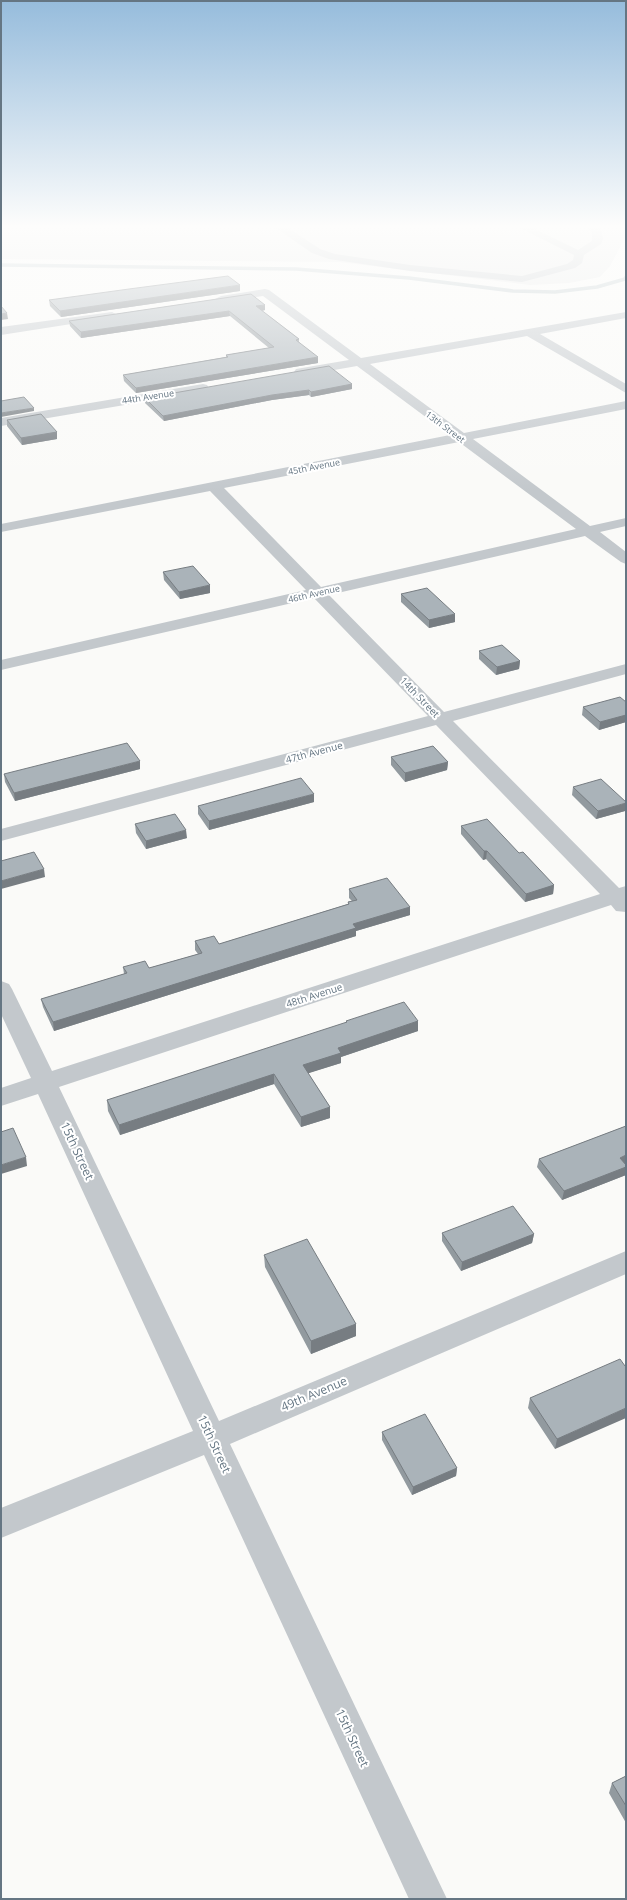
<svg xmlns="http://www.w3.org/2000/svg" width="627" height="1900" font-family="'Open Sans',sans-serif">
  <style>
    .built { fill: #e8e9e9 }
    .lines { fill: none; stroke-linecap: round; stroke-linejoin: round }
    .stream { stroke: #bbc7cb; stroke-width: 3.5 }
    .minor { fill: #c3c8cc; fill-rule: evenodd }
    .wall { fill: #929a9f }
    .shaded-wall { fill: #777d82 }
    .building { fill: #aab3b9; stroke: #777d82 }
    .labels { text-anchor: middle; stroke-width: 4; stroke-linejoin: round; paint-order: stroke }
    .far-street-label { font-size: 9px; fill: #657683; stroke: #fff }
    .street-label { font-size: 10px; fill: #657683; stroke: #fff }
    .near-street-label { font-size: 12px; fill: #657683; stroke: #fff }
  </style>
  <rect width="100%" height="100%" fill="#fafaf8"/>
  <path class="built" d="M 1,226 L 626,226 L 626,236 L 610,266 L 600,277 L 569,283 L 530,285 L 339,262 L 1,259 Z"/>
  <g class="lines">
    <path class="stream" d="M 1,265 L 296,269 L 409,278 L 513,291 L 555,292 L 597,287 L 625,279 L 626,277"/>
    <path class="minor" d="M 273,226 L 285,226 L 320,249 L 335,254 L 410,265 L 522,276 L 567,264 L 573,260 L 574,255 L 516,226 L 529,226 L 578,250 L 592,241 L 592,232 L 585,226 L 597,226 C 602,231 605,238 601,244 L 584,255 L 582,263 L 575,268 L 522,282 L 410,271 L 329,259 L 312,253 Z
      M 265,289 L 269,290 L 361,358 L 626,312 L 626,318 L 540,334 L 626,384 L 626,393 L 527,336 L 370,364 L 464,433 L 626,401 L 626,409 L 473,439 L 590,526 L 626,518 L 626,526 L 600,532 L 626,552 L 626,564 L 621,562 L 585,536 L 329,595 L 444,712 L 626,664 L 626,674 L 453,721 L 619,888 L 626,886 L 626,912 L 616,911 L 611,905 L 59,1087 L 219,1421 L 626,1251 L 626,1274 L 230,1444 L 447,1899 L 409,1899 L 204,1455 L 1,1538 L 1,1508 L 193,1431 L 38,1094 L 1,1106 L 1,1088 L 31,1078 L 1,1014 L 1,981 L 9,984 L 12,989 L 52,1071 L 600,894 L 436,725 L 1,841 L 1,829 L 428,716 L 314,598 L 1,670 L 1,660 L 306,590 L 210,491 L 1,532 L 1,524 L 450,435 L 357,366 L 300,376 L 296,375 L 294,372 L 296,369 L 349,360 L 263,296 L 221,302 L 215,299 L 221,296 ZM 459,442 L 576,529 L 321,587 L 224,488 Z
      M 112,312 L 118,315 L 116,317 L 1,335 L 1,327 Z
      M 203,384 L 207,385 L 209,388 L 207,391 L 1,426 L 1,418 Z"/>
  </g>
  <path class="wall" d="M 240,291 L 61,317 L 50,306 L 49,300 Z
    M 251,294 L 265,310 L 262,311 L 299,339 L 299,342 L 318,363 L 136,393 L 124,381 L 123,375 L 226,357 L 226,355 L 269,348 L 230,316 L 81,338 L 70,326 L 69,321 Z
    M 352,384 L 352,389 L 311,397 L 309,395 L 272,400 L 164,421 L 145,403 L 145,398 Z
    M 7,420 L 57,432 L 57,439 L 22,445 L 7,426 Z
    M 163,572 L 210,593 L 180,599 L 164,580 Z
    M 401,594 L 455,622 L 429,628 L 401,602 Z
    M 479,651 L 520,661 L 519,669 L 496,675 L 479,659 Z
    M 626,702 L 626,722 L 599,730 L 582,715 L 583,707 Z
    M 391,757 L 448,762 L 447,770 L 405,782 L 391,765 Z
    M 140,769 L 15,801 L 5,782 L 4,774 Z
    M 573,787 L 625,811 L 596,819 L 572,795 Z
    M 314,802 L 209,830 L 198,814 L 198,806 Z
    M 135,824 L 187,838 L 146,849 L 136,833 Z
    M 461,826 L 519,853 L 554,885 L 553,894 L 525,902 L 486,859 L 483,860 L 461,834 Z
    M 349,889 L 410,907 L 410,915 L 356,931 L 356,936 L 54,1031 L 43,1007 L 41,999 L 124,974 L 123,967 L 149,968 L 198,954 L 195,950 L 195,941 L 219,944 L 348,904 L 348,902 L 352,901 L 349,898 Z
    M 346,1021 L 418,1021 L 418,1031 L 341,1057 L 341,1063 L 308,1073 L 330,1107 L 330,1118 L 301,1127 L 274,1084 L 120,1135 L 108,1111 L 107,1100 L 346,1023 Z
    M 626,1126 L 626,1163 L 625,1164 L 626,1175 L 562,1200 L 537,1167 L 539,1159 Z
    M 442,1233 L 534,1234 L 532,1243 L 461,1271 L 442,1241 Z
    M 264,1255 L 356,1324 L 356,1336 L 311,1354 L 265,1267 Z
    M 625,1366 L 555,1449 L 528,1408 L 530,1398 Z
    M 382,1432 L 457,1468 L 456,1476 L 412,1495 L 382,1440 Z
    M 626,1776 L 626,1823 L 609,1793 L 612,1783 Z"/>
  <path class="shaded-wall" d="M 240,285 L 240,291 L 61,317 L 60,311 Z
    M 265,305 L 265,310 L 256,312 L 256,306 Z
    M 229,311 L 230,316 L 81,338 L 81,332 Z
    M 7,313 L 8,319 L 1,320 L 1,314 Z
    M 318,357 L 318,363 L 136,393 L 136,388 Z
    M 352,384 L 352,389 L 311,397 L 311,392 Z
    M 309,390 L 309,395 L 272,400 L 164,421 L 163,416 L 272,395 Z
    M 34,408 L 34,411 L 1,417 L 1,413 Z
    M 57,432 L 57,439 L 22,445 L 21,438 Z
    M 210,585 L 210,593 L 180,599 L 179,592 Z
    M 455,614 L 455,622 L 429,628 L 429,620 Z
    M 520,661 L 519,669 L 496,675 L 497,667 Z
    M 626,715 L 626,722 L 599,730 L 600,722 Z
    M 140,761 L 140,769 L 15,801 L 14,793 Z
    M 448,762 L 447,770 L 405,782 L 405,773 Z
    M 314,794 L 314,802 L 209,830 L 209,821 Z
    M 626,803 L 625,811 L 596,819 L 598,811 Z
    M 186,830 L 187,838 L 146,849 L 146,841 Z
    M 484,851 L 487,851 L 486,859 L 483,860 Z
    M 44,869 L 45,877 L 1,889 L 1,881 Z
    M 554,885 L 553,894 L 525,902 L 526,894 Z
    M 410,907 L 410,915 L 356,931 L 356,936 L 54,1031 L 53,1022 L 353,924 Z
    M 418,1021 L 418,1031 L 341,1057 L 341,1063 L 303,1075 L 303,1065 L 338,1048 Z
    M 274,1074 L 274,1084 L 120,1135 L 119,1125 Z
    M 330,1107 L 330,1118 L 301,1127 L 301,1117 Z
    M 626,1155 L 626,1163 L 618,1166 L 620,1158 Z
    M 26,1157 L 27,1166 L 1,1174 L 1,1165 Z
    M 626,1167 L 626,1175 L 562,1200 L 564,1191 Z
    M 534,1234 L 532,1243 L 461,1271 L 462,1262 Z
    M 356,1324 L 356,1336 L 311,1354 L 311,1341 Z
    M 626,1408 L 626,1418 L 555,1449 L 557,1439 Z
    M 457,1468 L 456,1476 L 412,1495 L 413,1487 Z"/>
  <path class="building" d="M 228,276 L 240,285 L 60,311 L 49,300 L 129,289 Z
    M 251,294 L 265,305 L 256,306 L 299,339 L 296,340 L 318,357 L 136,388 L 123,375 L 228,357 L 226,355 L 274,347 L 229,311 L 81,332 L 69,321 Z
    M 1,306 L 7,313 L 1,314 Z
    M 329,366 L 352,384 L 311,392 L 309,390 L 272,395 L 163,416 L 145,398 Z
    M 24,397 L 34,408 L 1,413 L 1,401 Z
    M 41,414 L 57,432 L 21,438 L 7,420 Z
    M 193,566 L 210,585 L 179,592 L 163,572 Z
    M 427,588 L 455,614 L 429,620 L 401,594 Z
    M 502,645 L 520,661 L 497,667 L 479,651 Z
    M 620,697 L 626,702 L 626,715 L 600,722 L 583,707 Z
    M 127,743 L 140,761 L 14,793 L 4,774 Z
    M 433,746 L 448,762 L 405,773 L 391,757 Z
    M 301,778 L 314,794 L 209,821 L 198,806 Z
    M 601,779 L 626,802 L 626,803 L 598,811 L 573,787 Z
    M 175,814 L 186,830 L 146,841 L 135,824 Z
    M 487,819 L 519,853 L 523,852 L 554,885 L 526,894 L 487,851 L 484,851 L 461,826 Z
    M 34,852 L 44,869 L 1,881 L 1,861 Z
    M 387,878 L 410,907 L 353,924 L 356,928 L 53,1022 L 41,999 L 127,973 L 123,967 L 145,961 L 149,968 L 202,953 L 195,941 L 214,936 L 219,944 L 349,904 L 348,902 L 357,900 L 349,889 Z
    M 404,1002 L 418,1021 L 338,1048 L 341,1053 L 303,1065 L 330,1107 L 301,1117 L 274,1074 L 119,1125 L 107,1100 L 347,1022 L 346,1021 Z
    M 626,1126 L 626,1155 L 620,1158 L 626,1165 L 626,1167 L 564,1191 L 539,1159 Z
    M 13,1128 L 26,1157 L 1,1165 L 1,1132 Z
    M 513,1206 L 534,1234 L 462,1262 L 442,1233 Z
    M 307,1239 L 356,1324 L 311,1341 L 264,1255 Z
    M 620,1359 L 625,1366 L 626,1366 L 626,1408 L 557,1439 L 530,1398 Z
    M 425,1414 L 457,1468 L 413,1487 L 382,1432 Z
    M 626,1776 L 626,1806 L 612,1783 Z"/>
  <linearGradient id="sky" x2="0" y2="1"><stop stop-color="#96bcdc"/><stop offset="0.46" stop-color="#fdfdfc"/><stop offset="1" stop-color="#fdfdfc" stop-opacity="0"/></linearGradient>
  <rect width="627" height="492" fill="url(#sky)"/>
  <g class="labels">
    <g class="far-street-label">
      <text transform="translate(148 397) rotate(-9)" y="3">44th Avenue</text>
      <text transform="translate(445 427) rotate(37)" y="3">13th Street</text>
      <text transform="translate(314 467) rotate(-11)" y="3">45th Avenue</text>
      <text transform="translate(314 594) rotate(-13)" y="3">46th Avenue</text>
    </g>
    <g class="street-label">
      <text transform="translate(420 697) rotate(46)" y="4">14th Street</text>
      <text transform="translate(314 752) rotate(-15)" y="4">47th Avenue</text>
      <text transform="translate(314 995) rotate(-18)" y="4">48th Avenue</text>
    </g>
    <g class="near-street-label">
      <text transform="translate(77 1151) rotate(65)" y="4">15th Street</text>
      <text transform="translate(314 1394) rotate(-23)" y="4">49th Avenue</text>
      <text transform="translate(214 1444) rotate(65)" y="4">15th Street</text>
      <text transform="translate(352 1738) rotate(65)" y="4">15th Street</text>
    </g>
  </g>
  <rect width="627" height="1900" fill="none" stroke="#657683" stroke-width="4"/>
</svg>
